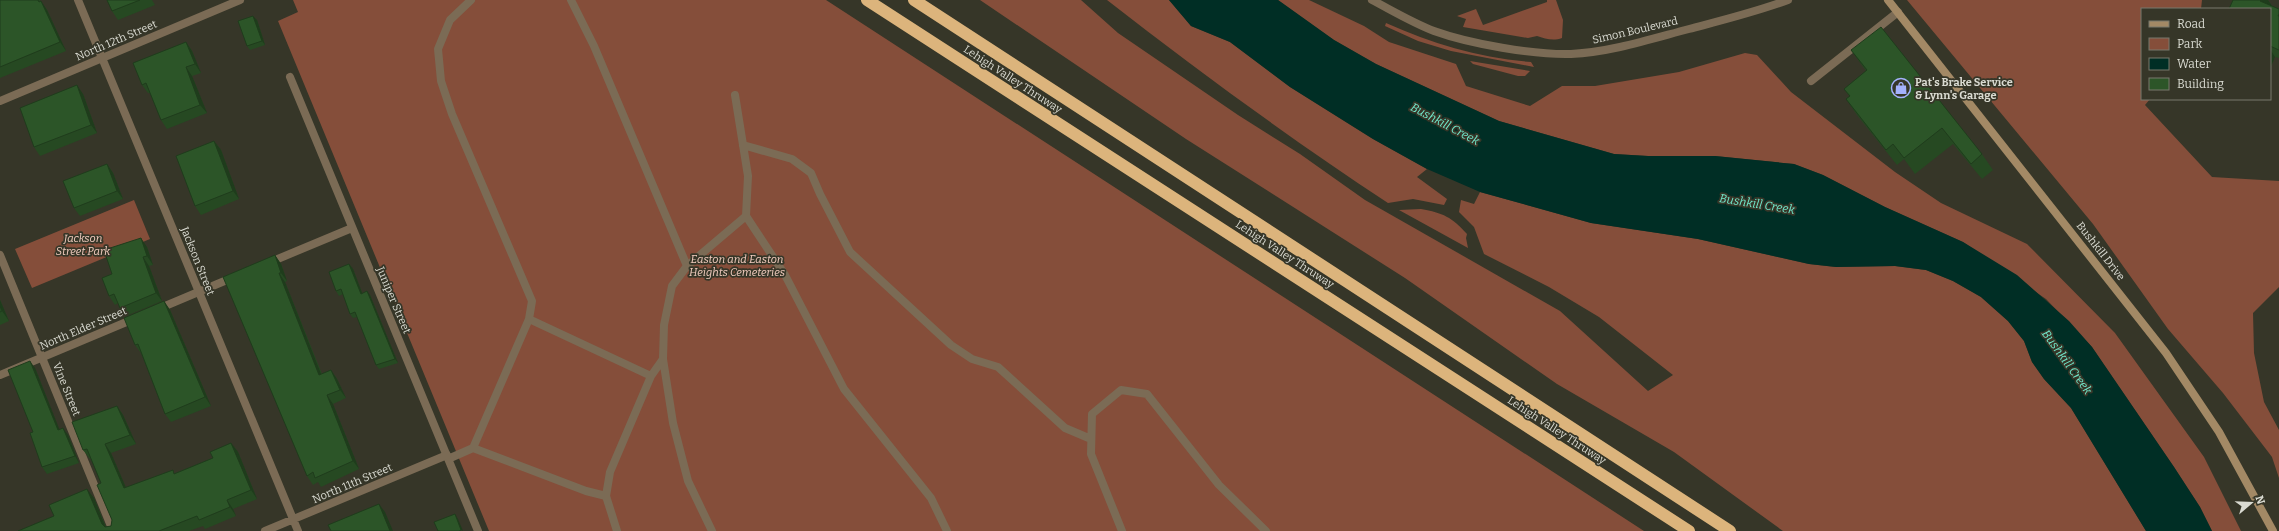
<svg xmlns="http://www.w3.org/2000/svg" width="2279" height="531" font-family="Bitter,serif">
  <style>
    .green { fill: #854e3a }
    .water { fill: #002e25 }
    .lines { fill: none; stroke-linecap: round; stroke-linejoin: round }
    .lane { stroke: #7b6b55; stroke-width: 8 }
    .street { stroke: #7b6b55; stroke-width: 8 }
    .secondary { stroke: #a38965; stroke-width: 8 }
    .highway { stroke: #dcb47c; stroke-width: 12 }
    .wall { fill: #264922 }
    .shaded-wall { fill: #1f3c1c }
    .building { fill: #2c5528; stroke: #1f3c1c }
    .labels { text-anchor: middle; stroke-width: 3.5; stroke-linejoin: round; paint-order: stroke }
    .street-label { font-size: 11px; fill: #dadbd2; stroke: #363628 }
    .poi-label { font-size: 11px; font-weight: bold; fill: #dadbd2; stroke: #363628; text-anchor: start }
    .park-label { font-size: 11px; font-style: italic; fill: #f4cec0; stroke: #363628 }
    .water-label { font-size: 12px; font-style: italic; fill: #71e8cb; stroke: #363628 }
  </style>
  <rect width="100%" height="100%" fill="#363628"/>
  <path class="green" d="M 293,0 L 826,0 L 1644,531 L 489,531 L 278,21 L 298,12 Z
    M 980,0 L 1081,0 L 1118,33 L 1238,115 L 1300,154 L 1365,200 L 1560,311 L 1648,391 L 1673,375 L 1599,317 L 1549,287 L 1484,254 L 1474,227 L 1459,212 L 1461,200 L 1474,204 L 1480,192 L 1591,223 L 1698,239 L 1809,264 L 1836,267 L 1895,266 L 1926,270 L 1953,281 L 1981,297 L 2008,321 L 2024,341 L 2032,362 L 2044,379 L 2071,408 L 2146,531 L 1783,531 L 1674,452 L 1557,384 L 1405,278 L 1186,139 Z
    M 1107,0 L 1169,0 L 1191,26 L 1230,42 L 1290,87 L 1373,139 L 1427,169 L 1417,177 L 1447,199 L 1444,205 L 1413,199 L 1388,203 C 1291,139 1198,71 1107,0 Z
    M 1278,0 L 1309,0 L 1364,26 L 1389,42 L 1456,64 L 1466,86 L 1530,106 L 1562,86 L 1595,86 L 1679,72 L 1745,53 L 1757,55 L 1791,92 L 1895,172 L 1941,203 L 2027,244 L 2115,333 L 2204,457 L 2241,531 L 2212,531 L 2200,507 L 2174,467 L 2092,347 L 2046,299 L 1963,242 L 1885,207 L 1823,175 L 1794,164 L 1715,156 L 1648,156 L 1614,154 L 1499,121 L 1376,64 L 1334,40 Z
    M 1547,0 L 1556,0 L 1563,20 L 1562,38 C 1554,41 1545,39 1537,36 L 1528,38 L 1463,27 L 1466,19 L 1457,16 L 1476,9 L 1483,25 L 1547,2 Z
    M 1907,0 L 2202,0 L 2201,9 L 2142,9 L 2142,99 L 2150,99 L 2145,105 L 2212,177 L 2279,181 L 2279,287 L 2253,313 L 2254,353 L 2264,402 L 2279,430 L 2279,478 L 2272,457 L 2223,393 L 2168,329 L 2093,224 Z
    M 1386,23 C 1433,44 1480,58 1531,62 L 1534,67 L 1451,51 L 1418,41 L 1385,26 Z
    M 1470,61 L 1530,71 L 1525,76 L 1518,76 L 1473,64 Z
    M 134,200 L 150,239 L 32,288 L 15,249 Z
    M 1421,209 C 1443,213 1452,217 1467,234 L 1466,238 L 1468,248 L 1399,210 Z"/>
  <path class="water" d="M 1169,0 L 1278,0 L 1334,40 L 1376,64 L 1499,121 L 1614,154 L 1648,156 L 1715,156 L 1794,164 L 1823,175 L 1885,207 L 1963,242 L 2017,275 L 2069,321 L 2092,347 L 2174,467 L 2200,507 L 2212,531 L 2146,531 L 2071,408 L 2044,379 L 2032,362 L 2024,341 L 2008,321 L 1981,297 L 1953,281 L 1926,270 L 1895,266 L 1836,267 L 1809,264 L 1698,239 L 1591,223 L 1480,192 L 1427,169 L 1373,139 L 1290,87 L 1230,42 L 1191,26 Z"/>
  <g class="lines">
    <path class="lane" d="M 471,0 L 450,20 L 438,49 L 441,81 L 452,114 L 532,301 L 529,319 L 473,448 L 586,491 L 606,496 L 617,531
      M 571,0 L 594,46 L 687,266
      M 290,77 L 478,531
      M 1811,81 L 1898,12
      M 743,145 L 792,159 L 811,173 L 820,194 L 850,252 L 951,345 L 972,359 L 998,367 L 1065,428 L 1091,439
      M 746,216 L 785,275 L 844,389 L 931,498 L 947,531
      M 0,255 L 113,531
      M 268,263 L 352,228
      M 158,309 L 234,277
      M 529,319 L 651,376
      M 663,359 L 673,423 L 688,481 L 712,531
      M 0,375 L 136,318
      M 448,459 L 473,448
      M 606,496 L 610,472 L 651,376 L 663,359 L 664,325 L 672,286 L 687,266 L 746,216 L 748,176 L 735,95
      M 1122,531 L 1091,454 L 1092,414 L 1121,390 L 1147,394 L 1219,485 L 1266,531"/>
    <path class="street" d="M 78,0 L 298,531
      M 1372,0 C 1393,11 1413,23 1434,31 C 1470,44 1534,55 1571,54 C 1611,52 1651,39 1689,29 C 1723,20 1756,12 1788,0
      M 0,101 L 240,0
      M 265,531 L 447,455"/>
    <path class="secondary" d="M 1888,0 L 2166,353 L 2219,432 L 2273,531"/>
    <path class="highway" d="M 867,0 L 1689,531
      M 914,0 L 1730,531"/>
  </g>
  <path class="wall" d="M 0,0 L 40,0 L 47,10 L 66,51 L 0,78 Z
    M 107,0 L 152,0 L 155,5 L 118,20 L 112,11 Z
    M 2233,0 L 2268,0 L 2272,6 L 2279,9 L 2279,58 L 2275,57 L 2271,66 L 2270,65 L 2270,9 Z
    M 257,20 L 265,45 L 250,50 L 247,46 Z
    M 186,42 L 192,51 L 201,73 L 192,76 L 207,113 L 167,129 L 161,120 L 150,93 L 148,93 L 142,85 Z
    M 1851,50 L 1982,154 L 1993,170 L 1982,179 L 1953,144 L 1915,174 L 1904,159 L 1897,165 L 1857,115 L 1846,99 L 1850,97 L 1844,89 L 1866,71 Z
    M 83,94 L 97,133 L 40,156 L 34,147 Z
    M 214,141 L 221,150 L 239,199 L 201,215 L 195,206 Z
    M 107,164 L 113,173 L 123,199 L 80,216 L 74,208 Z
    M 147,247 L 153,265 L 149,266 L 162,301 L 126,316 L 120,308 L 118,303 L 115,305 L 109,296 L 112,274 Z
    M 275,255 L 281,264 L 287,281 L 285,282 L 322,374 L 331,370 L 337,379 L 346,398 L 333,404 L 359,469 L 321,487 L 318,482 L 313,485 L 307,476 Z
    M 349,264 L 353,269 L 362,293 L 370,295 L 398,363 L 379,369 L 376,365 L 357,317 L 353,318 L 350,314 L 343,294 L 339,296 L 336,291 Z
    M 0,300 L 9,321 L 0,325 Z
    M 164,301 L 170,310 L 211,406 L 171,422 L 165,414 L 141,353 L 135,345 Z
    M 35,368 L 59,429 L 68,435 L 79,463 L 47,474 L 42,467 L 33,432 Z
    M 117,406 L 123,415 L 136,444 L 111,453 L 126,488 L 175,473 L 213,458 L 231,443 L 238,452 L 257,499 L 233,509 L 236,516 L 205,529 L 203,526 L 189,531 L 18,531 L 54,516 L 94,498 L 106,527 L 111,526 L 112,520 L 101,483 L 91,459 L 90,459 L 83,450 Z"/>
  <path class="shaded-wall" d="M 2261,0 L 2268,0 L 2272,6 L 2260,1 Z
    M 41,1 L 47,10 L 66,51 L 60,42 Z
    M 253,16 L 257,20 L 265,45 L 262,41 Z
    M 186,42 L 192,51 L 201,73 L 195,64 Z
    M 2270,49 L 2275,57 L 2271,66 L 2270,64 Z
    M 186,67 L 192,76 L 207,113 L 200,105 Z
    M 77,85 L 83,94 L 97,133 L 91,125 Z
    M 214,141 L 221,150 L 239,199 L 233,191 Z
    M 107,164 L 113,173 L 123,199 L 117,191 Z
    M 141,238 L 147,247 L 153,265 L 147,256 Z
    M 275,255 L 281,264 L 287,281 L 281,273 Z
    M 143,257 L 149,266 L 162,301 L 156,293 Z
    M 349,264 L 353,269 L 364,298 L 361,294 Z
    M 279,273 L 285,282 L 325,384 L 319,375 Z
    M 367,291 L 370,295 L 398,363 L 395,359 Z
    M 0,300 L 9,321 L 2,311 L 0,306 Z
    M 164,301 L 170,310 L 211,406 L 205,397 Z
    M 30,361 L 35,368 L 62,436 L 58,430 Z
    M 331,370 L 337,379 L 346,398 L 340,390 Z
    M 327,395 L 333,404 L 359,469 L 353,461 Z
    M 117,406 L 123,415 L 136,444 L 130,435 Z
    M 63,428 L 68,435 L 79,463 L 75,456 Z
    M 231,443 L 238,452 L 257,499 L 251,490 Z
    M 105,444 L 111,453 L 130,497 L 124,488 Z
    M 87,489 L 94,498 L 107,531 L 102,524 Z
    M 227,500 L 233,509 L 236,516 L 230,507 Z
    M 379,504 L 385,512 L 393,531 L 390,531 Z
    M 455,514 L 458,519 L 463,531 L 461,530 Z"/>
  <path class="building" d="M 0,0 L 38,0 L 39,2 L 41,1 L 60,42 L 0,67 Z
    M 107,0 L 140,0 L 112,11 Z
    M 2233,0 L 2261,0 L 2260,1 L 2279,9 L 2279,14 L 2278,16 L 2279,16 L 2279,50 L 2270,46 L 2270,9 L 2229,9 Z
    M 253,16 L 262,41 L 247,46 L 238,21 Z
    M 1881,27 L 1982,154 L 1971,164 L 1942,128 L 1904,158 L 1893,144 L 1886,150 L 1846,99 L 1850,96 L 1844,89 L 1867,70 L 1851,50 Z
    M 186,42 L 195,64 L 186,67 L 200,105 L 161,120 L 146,83 L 142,85 L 133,63 Z
    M 77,85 L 91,125 L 34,147 L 20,108 Z
    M 214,141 L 233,191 L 195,206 L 176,156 Z
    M 107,164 L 117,191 L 74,208 L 63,181 Z
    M 141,238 L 147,256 L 143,257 L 156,293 L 120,308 L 114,294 L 109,296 L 102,278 L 112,274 L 104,250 Z
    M 275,255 L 281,273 L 279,273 L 319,375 L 331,370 L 340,390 L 327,395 L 353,461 L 315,478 L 313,472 L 307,476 L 223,277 Z
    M 349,264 L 361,294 L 367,291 L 395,359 L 376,365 L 355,312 L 350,314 L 341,289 L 336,291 L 329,272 Z
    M 164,301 L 205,397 L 165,414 L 138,344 L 135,345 L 124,318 Z
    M 0,306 L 2,311 L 0,312 Z
    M 30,361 L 58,430 L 63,428 L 75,456 L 42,467 L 30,433 L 33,432 L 8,370 Z
    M 117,406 L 130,435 L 105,444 L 124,488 L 173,470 L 174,474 L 213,458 L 210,452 L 231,443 L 251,490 L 227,500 L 230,507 L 199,520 L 197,516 L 159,531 L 18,531 L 54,516 L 49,505 L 87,489 L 102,524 L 105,527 L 111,526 L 112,520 L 97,485 L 101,483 L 87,449 L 83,450 L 72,422 Z
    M 379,504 L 390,531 L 331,531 L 328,525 Z
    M 455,514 L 461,530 L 459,531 L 438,531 L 434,522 Z"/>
  <defs>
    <symbol id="shop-ring" viewBox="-11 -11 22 22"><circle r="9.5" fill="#363628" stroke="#a4b2fc" stroke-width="1.5"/><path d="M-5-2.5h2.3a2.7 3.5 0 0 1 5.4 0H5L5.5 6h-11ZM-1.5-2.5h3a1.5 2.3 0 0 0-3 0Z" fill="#a4b2fc"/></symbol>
  </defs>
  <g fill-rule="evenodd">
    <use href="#shop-ring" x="1890" y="77" width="22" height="22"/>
  </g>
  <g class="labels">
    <g class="street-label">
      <text transform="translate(1635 30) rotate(-13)" y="4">Simon Boulevard</text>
      <text transform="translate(116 40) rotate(-23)" y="4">North 12th Street</text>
      <text transform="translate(1013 79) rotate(33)" y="4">Lehigh Valley Thruway</text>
      <text transform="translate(2101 251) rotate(52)" y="4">Bushkill Drive</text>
      <text transform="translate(1285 254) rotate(33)" y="4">Lehigh Valley Thruway</text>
      <text transform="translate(198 261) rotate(68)" y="4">Jackson Street</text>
      <text transform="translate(394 300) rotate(67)" y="4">Juniper Street</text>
      <text transform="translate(83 328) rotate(-23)" y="4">North Elder Street</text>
      <text transform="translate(67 389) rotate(68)" y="4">Vine Street</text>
      <text transform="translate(1557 430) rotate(33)" y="4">Lehigh Valley Thruway</text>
      <text transform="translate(352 483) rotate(-23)" y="4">North 11th Street</text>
    </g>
    <g class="poi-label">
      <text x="1915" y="86">Pat's Brake Service<tspan x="1915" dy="13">&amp; Lynn's Garage</tspan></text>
    </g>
    <g class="park-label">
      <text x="83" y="242">Jackson<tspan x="83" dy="13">Street Park</tspan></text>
      <text x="737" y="263">Easton and Easton<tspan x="737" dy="13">Heights Cemeteries</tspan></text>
    </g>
    <g class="water-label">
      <text transform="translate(1445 124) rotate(28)" y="4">Bushkill Creek</text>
      <text transform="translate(1757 204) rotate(9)" y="4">Bushkill Creek</text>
      <text transform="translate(2067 362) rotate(54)" y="4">Bushkill Creek</text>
    </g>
  </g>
  <rect x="2141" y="8" width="130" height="92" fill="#363628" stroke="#78786c"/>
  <rect x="2149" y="21" width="20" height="6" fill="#a38965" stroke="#78786c"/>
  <text x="2177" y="28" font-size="12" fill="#dadbd2">Road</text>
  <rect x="2149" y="38" width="20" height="12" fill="#854e3a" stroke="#78786c"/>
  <text x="2177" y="48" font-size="12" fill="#dadbd2">Park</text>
  <rect x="2149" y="58" width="20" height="12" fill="#002e25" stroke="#78786c"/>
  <text x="2177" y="68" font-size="12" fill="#dadbd2">Water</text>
  <rect x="2149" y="78" width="20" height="12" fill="#2c5528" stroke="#78786c"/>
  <text x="2177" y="88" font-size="12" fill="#dadbd2">Building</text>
  <g transform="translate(2251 503) rotate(71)" stroke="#363628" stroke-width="3" paint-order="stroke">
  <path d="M0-3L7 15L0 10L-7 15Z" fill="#dadbd2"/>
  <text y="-6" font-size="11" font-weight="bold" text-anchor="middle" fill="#dadbd2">N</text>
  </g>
</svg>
